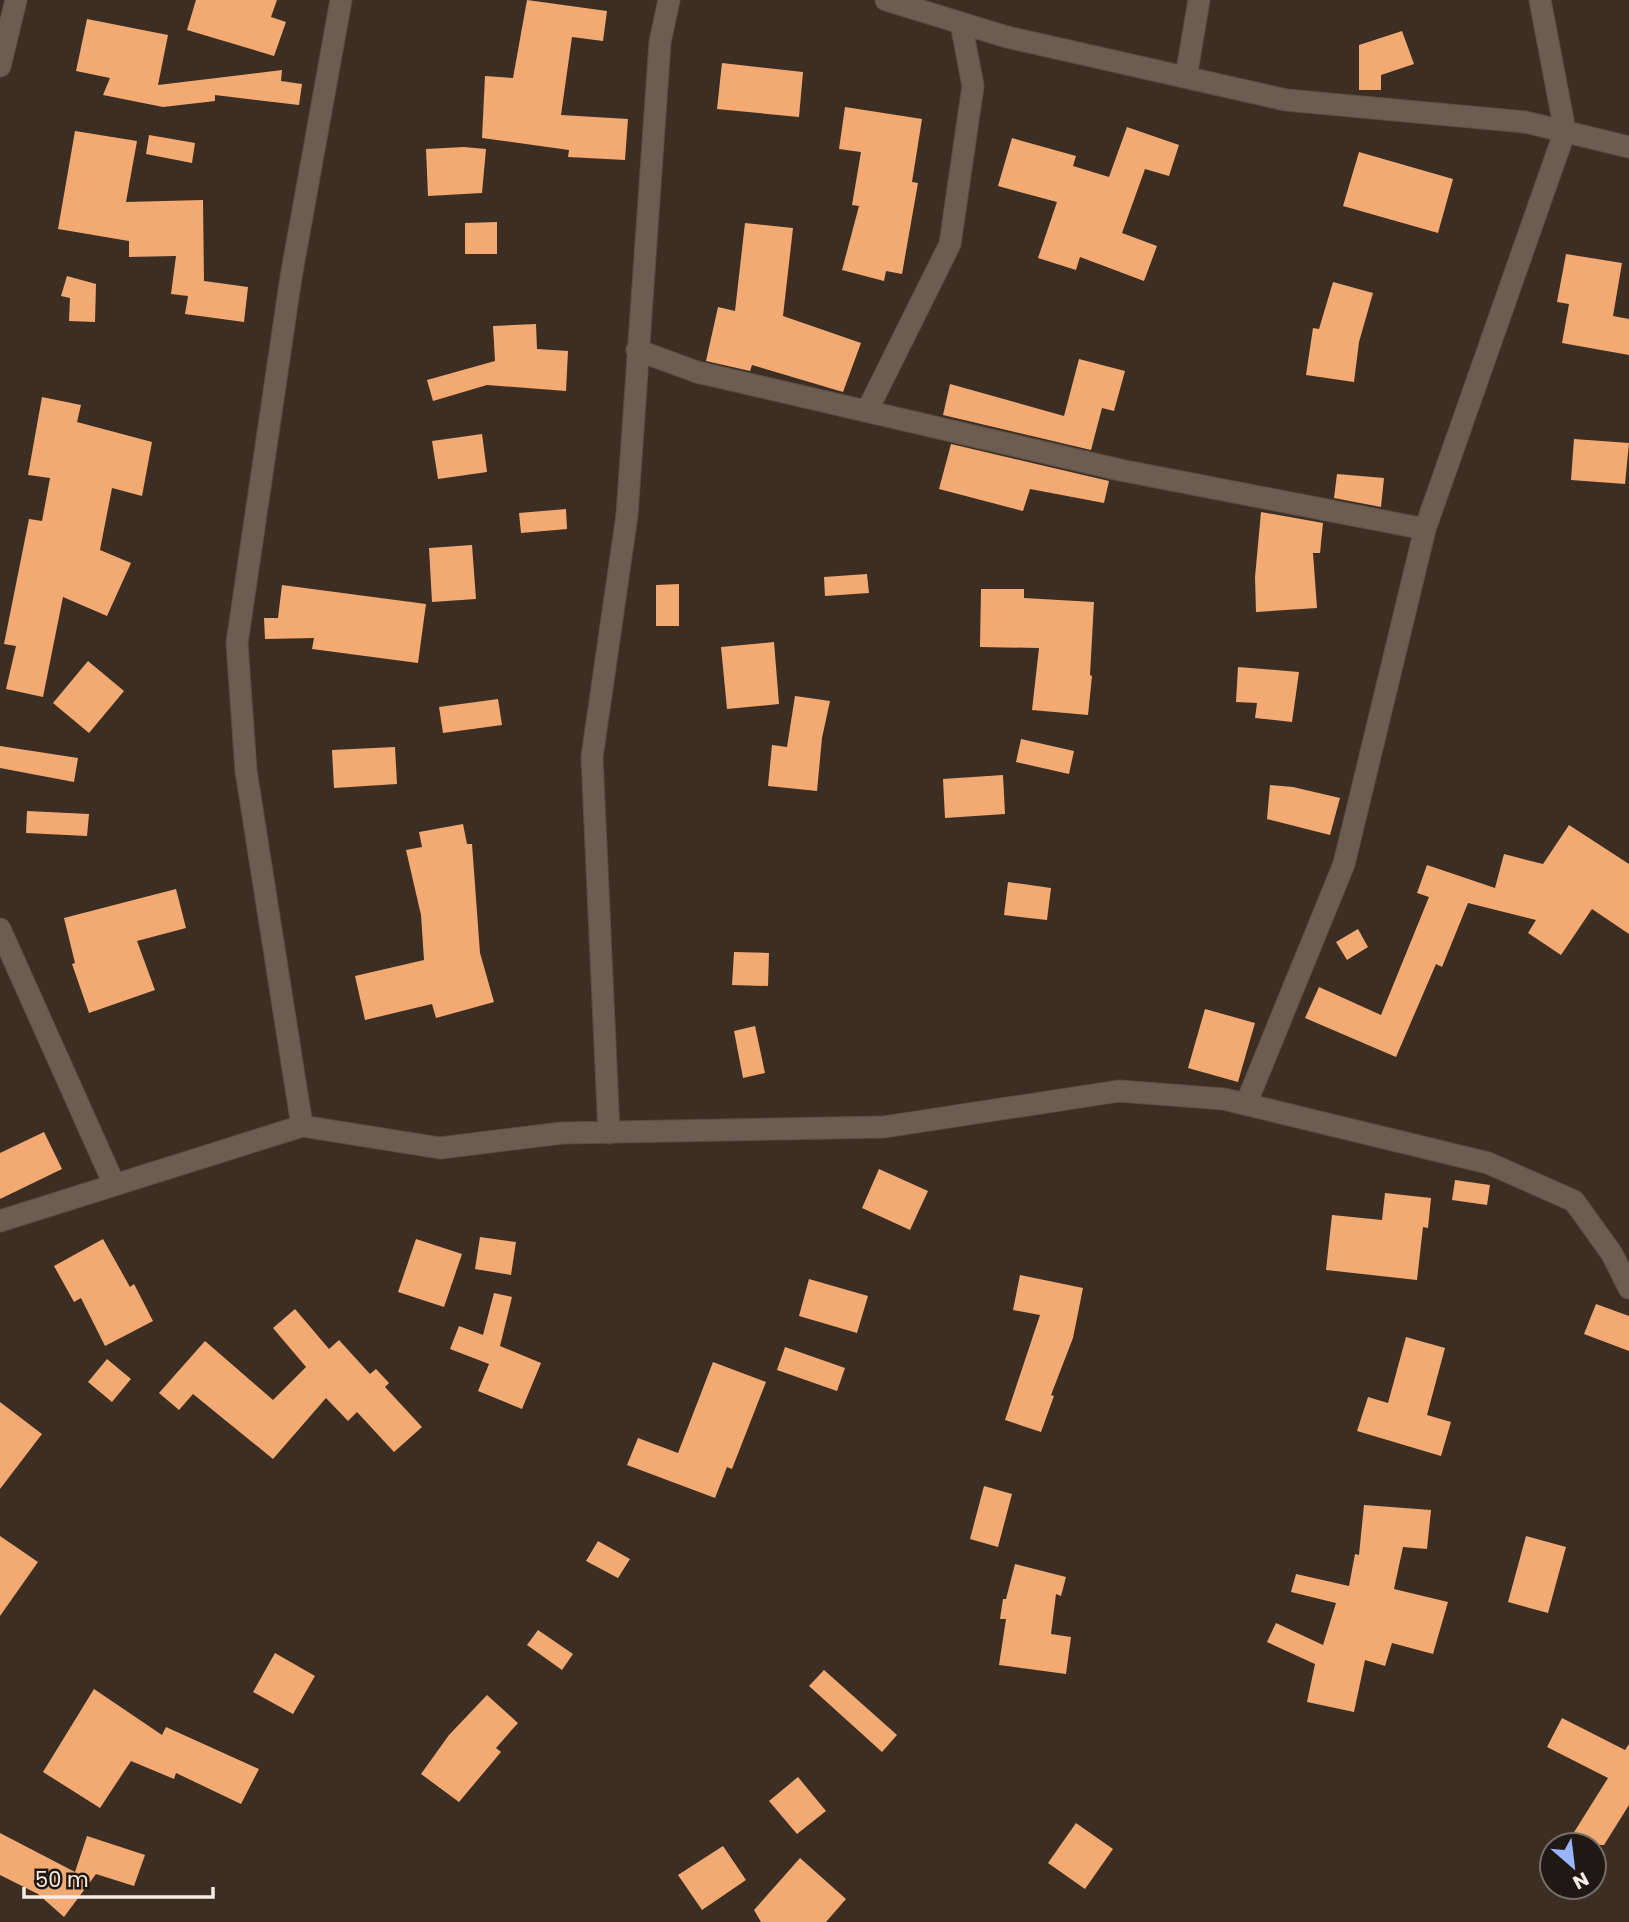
<svg xmlns="http://www.w3.org/2000/svg" width="1629" height="1922" font-family="Poppins,sans-serif">
  <style>
    .building { fill: #f3aa72 }
    .lines { fill: none; stroke-linecap: round; stroke-linejoin: round }
    .minor-casing { stroke: #5a4e44; stroke-width: 23 }
    .minor { stroke: #6d5c51; stroke-width: 21 }
  </style>
  <rect width="100%" height="100%" fill="#3d2e24"/>
  <path class="building" d="M 196,0 L 277,0 L 271,17 L 286,22 L 274,56 L 187,30 Z
    M 527,0 L 607,11 L 603,41 L 572,37 L 561,115 L 628,119 L 625,160 L 568,157 L 569,150 L 482,138 L 485,76 L 513,78 Z
    M 87,19 L 168,35 L 158,85 L 282,70 L 281,81 L 302,84 L 299,105 L 215,95 L 215,101 L 163,107 L 103,95 L 110,78 L 76,71 Z
    M 1402,31 L 1414,64 L 1381,75 L 1381,90 L 1359,90 L 1359,45 Z
    M 722,63 L 803,72 L 799,117 L 717,109 Z
    M 845,107 L 922,119 L 912,182 L 918,183 L 902,274 L 886,271 L 884,281 L 842,270 L 859,206 L 852,205 L 861,152 L 839,149 Z
    M 1127,127 L 1179,145 L 1169,176 L 1145,169 L 1122,233 L 1157,246 L 1144,281 L 1080,257 L 1076,270 L 1038,258 L 1057,202 L 998,186 L 1012,138 L 1076,156 L 1073,166 L 1109,177 Z
    M 75,131 L 137,141 L 126,202 L 203,200 L 204,281 L 248,287 L 244,322 L 185,314 L 188,296 L 171,294 L 176,256 L 129,257 L 129,241 L 58,229 Z
    M 149,135 L 195,143 L 192,163 L 146,154 Z
    M 464,147 L 486,149 L 482,193 L 428,196 L 426,149 Z
    M 1359,152 L 1453,179 L 1438,233 L 1343,206 Z
    M 497,222 L 497,254 L 465,254 L 465,223 Z
    M 745,223 L 793,228 L 783,316 L 861,343 L 843,392 L 752,365 L 750,371 L 706,361 L 718,307 L 735,311 Z
    M 1566,254 L 1622,263 L 1613,316 L 1629,319 L 1629,355 L 1562,343 L 1569,304 L 1557,302 Z
    M 67,276 L 96,284 L 95,322 L 69,321 L 70,298 L 61,296 Z
    M 1333,282 L 1373,293 L 1359,342 L 1354,382 L 1306,375 L 1313,328 L 1319,329 Z
    M 536,324 L 537,349 L 568,351 L 566,391 L 487,385 L 433,401 L 427,380 L 495,361 L 493,326 Z
    M 1079,359 L 1125,371 L 1114,411 L 1102,408 L 1091,450 L 943,415 L 950,384 L 1064,416 Z
    M 42,397 L 81,405 L 77,422 L 152,442 L 142,496 L 112,488 L 100,550 L 131,563 L 107,616 L 63,597 L 43,697 L 6,689 L 16,646 L 4,644 L 29,519 L 42,521 L 50,478 L 28,475 Z
    M 482,434 L 487,472 L 438,479 L 432,441 Z
    M 1574,439 L 1629,443 L 1625,484 L 1571,480 Z
    M 951,444 L 1109,481 L 1104,503 L 1030,489 L 1023,511 L 939,489 Z
    M 1337,474 L 1384,478 L 1381,507 L 1334,498 Z
    M 566,509 L 567,529 L 521,533 L 519,513 Z
    M 1261,512 L 1323,523 L 1320,553 L 1313,553 L 1317,608 L 1256,612 L 1255,577 Z
    M 472,545 L 476,599 L 432,602 L 429,548 Z
    M 867,574 L 869,593 L 825,596 L 824,577 Z
    M 679,584 L 679,626 L 656,626 L 656,585 Z
    M 282,585 L 426,604 L 418,663 L 312,649 L 314,638 L 265,639 L 264,618 L 278,618 Z
    M 981,589 L 1024,589 L 1024,598 L 1094,602 L 1090,675 L 1092,676 L 1088,715 L 1032,710 L 1039,648 L 980,647 Z
    M 774,642 L 779,704 L 727,709 L 721,647 Z
    M 88,661 L 124,691 L 89,733 L 53,703 Z
    M 1238,667 L 1299,672 L 1292,722 L 1255,718 L 1257,703 L 1236,702 Z
    M 795,696 L 830,701 L 822,738 L 817,791 L 768,786 L 772,745 L 787,747 Z
    M 498,699 L 502,725 L 443,733 L 439,707 Z
    M 1021,739 L 1074,751 L 1069,774 L 1016,762 Z
    M 0,746 L 78,758 L 74,782 L 0,768 Z
    M 395,747 L 397,784 L 334,788 L 332,750 Z
    M 1003,775 L 1005,814 L 945,818 L 943,779 Z
    M 1270,785 L 1293,787 L 1340,798 L 1330,835 L 1267,819 Z
    M 27,811 L 89,814 L 87,836 L 26,833 Z
    M 463,824 L 467,844 L 472,844 L 480,953 L 494,1002 L 436,1018 L 432,1004 L 365,1020 L 355,976 L 424,960 L 421,915 L 406,850 L 422,847 L 419,832 Z
    M 1569,825 L 1629,864 L 1629,934 L 1592,909 L 1561,955 L 1528,933 L 1536,920 L 1468,903 L 1442,967 L 1436,964 L 1396,1057 L 1305,1018 L 1319,987 L 1381,1015 L 1429,897 L 1417,893 L 1427,865 L 1495,888 L 1504,854 L 1543,864 Z
    M 1008,882 L 1051,888 L 1047,920 L 1004,915 Z
    M 176,889 L 186,928 L 137,941 L 155,990 L 89,1013 L 72,964 L 75,963 L 64,918 Z
    M 1358,929 L 1368,947 L 1347,960 L 1336,942 Z
    M 734,952 L 769,953 L 768,986 L 732,985 Z
    M 1205,1009 L 1255,1023 L 1238,1082 L 1188,1068 Z
    M 755,1026 L 765,1073 L 743,1078 L 734,1031 Z
    M 44,1132 L 62,1169 L 0,1199 L 0,1153 Z
    M 879,1169 L 928,1191 L 910,1230 L 862,1208 Z
    M 1455,1180 L 1490,1185 L 1487,1205 L 1452,1200 Z
    M 1385,1193 L 1431,1198 L 1428,1228 L 1423,1227 L 1417,1280 L 1326,1270 L 1332,1215 L 1382,1220 Z
    M 480,1237 L 516,1242 L 511,1275 L 475,1269 Z
    M 103,1239 L 130,1287 L 134,1284 L 153,1321 L 105,1346 L 81,1298 L 74,1302 L 54,1266 Z
    M 416,1239 L 462,1254 L 444,1307 L 398,1292 Z
    M 1020,1275 L 1083,1288 L 1073,1338 L 1051,1395 L 1054,1396 L 1041,1432 L 1005,1420 L 1040,1315 L 1013,1310 Z
    M 809,1279 L 868,1296 L 857,1333 L 799,1316 Z
    M 494,1293 L 512,1297 L 500,1346 L 541,1363 L 522,1409 L 478,1391 L 489,1364 L 450,1349 L 459,1326 L 483,1335 Z
    M 1596,1304 L 1629,1316 L 1629,1351 L 1584,1334 Z
    M 295,1309 L 329,1349 L 339,1340 L 370,1374 L 376,1369 L 389,1383 L 385,1387 L 422,1427 L 394,1452 L 357,1412 L 348,1421 L 326,1398 L 273,1459 L 193,1394 L 179,1410 L 159,1393 L 205,1341 L 273,1400 L 306,1367 L 273,1328 Z
    M 1406,1337 L 1445,1348 L 1427,1415 L 1451,1422 L 1441,1456 L 1357,1431 L 1368,1397 L 1388,1403 Z
    M 785,1347 L 845,1368 L 837,1391 L 777,1370 Z
    M 107,1359 L 131,1379 L 112,1402 L 88,1382 Z
    M 713,1362 L 766,1382 L 732,1469 L 727,1467 L 715,1498 L 627,1465 L 638,1438 L 678,1453 Z
    M 0,1402 L 42,1434 L 0,1489 Z
    M 984,1486 L 1012,1494 L 998,1547 L 970,1539 Z
    M 1364,1505 L 1431,1510 L 1427,1549 L 1403,1547 L 1394,1589 L 1448,1602 L 1433,1654 L 1392,1643 L 1385,1666 L 1365,1660 L 1354,1712 L 1307,1702 L 1315,1664 L 1267,1642 L 1276,1623 L 1323,1645 L 1336,1603 L 1291,1592 L 1296,1574 L 1349,1586 L 1355,1554 L 1359,1555 Z
    M 0,1536 L 38,1562 L 0,1616 Z
    M 1526,1536 L 1566,1547 L 1548,1613 L 1508,1602 Z
    M 598,1541 L 630,1559 L 618,1578 L 586,1561 Z
    M 1015,1564 L 1066,1577 L 1061,1596 L 1056,1594 L 1051,1634 L 1071,1637 L 1066,1674 L 999,1665 L 1006,1619 L 1000,1619 L 1003,1599 L 1006,1599 Z
    M 538,1630 L 573,1654 L 562,1670 L 527,1645 Z
    M 275,1653 L 315,1676 L 293,1714 L 253,1692 Z
    M 824,1670 L 897,1735 L 882,1752 L 809,1686 Z
    M 94,1689 L 162,1735 L 166,1727 L 259,1769 L 241,1804 L 176,1773 L 174,1779 L 131,1761 L 100,1808 L 43,1772 Z
    M 487,1695 L 518,1723 L 496,1748 L 501,1752 L 459,1802 L 421,1774 L 449,1735 Z
    M 1562,1718 L 1625,1750 L 1629,1744 L 1629,1805 L 1604,1845 L 1566,1845 L 1608,1778 L 1547,1747 Z
    M 798,1777 L 826,1811 L 797,1834 L 769,1801 Z
    M 1076,1823 L 1113,1849 L 1085,1889 L 1048,1863 Z
    M 0,1833 L 75,1872 L 87,1836 L 145,1855 L 134,1886 L 96,1874 L 64,1917 L 38,1894 L 0,1875 Z
    M 723,1846 L 746,1880 L 702,1910 L 678,1875 Z
    M 800,1858 L 846,1899 L 826,1922 L 761,1922 L 754,1910 Z"/>
  <g class="lines">
    <defs>
      <path id="minor" d="M 886,0 L 1007,37 L 1286,100 L 1525,122 L 1629,147
        M 0,66 L 16,0
        M 1186,77 L 1199,0
        M 637,350 L 697,372 L 1120,470 L 1425,529
        M 868,409 L 950,244 L 973,86 L 961,23
        M 0,929 L 114,1184
        M 1246,1104 L 1344,864 L 1425,529 L 1565,131 L 1540,0
        M 302,1126 L 246,771 L 237,643 L 291,277 L 341,0
        M 609,1133 L 592,757 L 627,515 L 660,42 L 669,0
        M 0,1221 L 302,1126 L 440,1148 L 562,1133 L 884,1127 L 1119,1091 L 1224,1099 L 1488,1163 L 1574,1201 L 1612,1254 L 1629,1288"/>
    </defs>
    <use href="#minor" class="minor-casing"/>
    <use href="#minor" class="minor"/>
  </g>
  <g transform="translate(1573 1866) rotate(152)"><circle r="33" fill="#1f1813" stroke="#756d67" stroke-width="2"/>
  <path d="M0-5L12 26L0 18L-12 26Z" fill="#99b5fd"/>
  <text y="-10" font-size="19" font-weight="bold" text-anchor="middle" fill="#f6ece5">N</text>
  </g>
  <path d="M24 1887v10h189v-10" fill="none" stroke="#f6ece5" stroke-width="3.5"/>
  <text x="35" y="1887" font-size="21" fill="#f6ece5" stroke="#1f1813" stroke-width="5" paint-order="stroke">50 m</text>
</svg>
